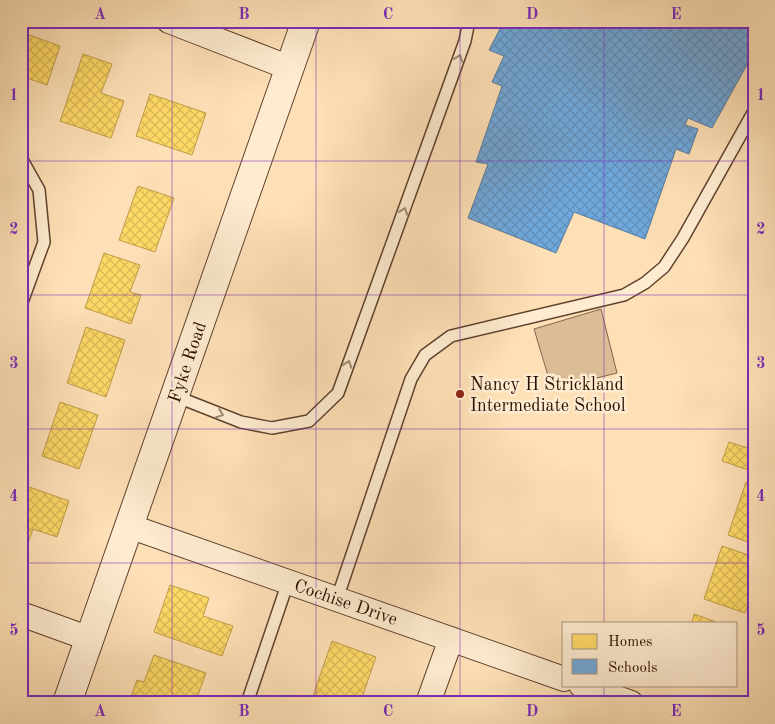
<svg xmlns="http://www.w3.org/2000/svg" width="775" height="724" font-family="'Old Standard TT',serif">
  <style>
    .grass { fill: #dabc97; stroke: #82654c }
    .homes { fill: url(#homes-cross-hatch); stroke: #bf9c48 }
    .schools { fill: url(#schools-cross-hatch); stroke: #5a7a9a }
    .lines { fill: none; stroke-linecap: round; stroke-linejoin: round }
    .service-casing { stroke: #5f422e; stroke-width: 14 }
    .minor-casing { stroke: #5f422e; stroke-width: 26 }
    .tertiary-casing { stroke: #5f422e; stroke-width: 30 }
    .service { stroke: #feebd0; stroke-width: 11 }
    .minor { stroke: #feebd0; stroke-width: 24 }
    .tertiary { stroke: #feebd0; stroke-width: 28 }
    .oneway { stroke: #9f8873 }
    .grid { fill: none; stroke: #7b2cbf; stroke-width: 1; stroke-opacity: 0.55 }
    .poi-dot { fill: #8f2418; stroke: #feebd0; stroke-width: 2 }
    .labels { text-anchor: middle; stroke-width: 5; stroke-linejoin: round; paint-order: stroke }
    .street-label { font-size: 18px; fill: #2a0e01; stroke: #feebd0 }
    .poi-label { font-size: 18px; fill: #2a0e01; stroke: #feebd0; text-anchor: start }
    .neatline { fill: none; stroke: #7b2cbf; stroke-width: 2 }
    .grid-label { font-size: 16px; text-anchor: middle; font-weight: bold; fill: #7b2cbf }
  </style>
  <defs>
    <pattern id="homes-cross-hatch" width="8" height="8" patternUnits="userSpaceOnUse" patternTransform="scale(1.25)"><rect width="8" height="8" fill="#ffd966"/><path d="M0 0l8 8M0 8l8-8" fill="none" stroke="#dbb957"/></pattern>
    <pattern id="schools-cross-hatch" width="8" height="8" patternUnits="userSpaceOnUse" patternTransform="scale(1.25)"><rect width="8" height="8" fill="#6fa8dc"/><path d="M0 0l8 8M0 8l8-8" fill="none" stroke="#608fbb"/></pattern>
  </defs>
  <rect width="100%" height="100%" fill="#fee0b6"/>
  <filter id="stains"><feTurbulence type="fractalNoise" baseFrequency=".004" numOctaves="4"/><feColorMatrix values="0 0 0 0 .2 0 0 0 0 .09 0 0 0 0 .02 0 0 0 .5 -.17"/></filter>
  <radialGradient id="worn" r=".72"><stop offset=".6" stop-color="#630" stop-opacity="0"/><stop offset="1" stop-color="#630" stop-opacity=".3"/></radialGradient>
  <path class="grass" d="M 601,309 L 617,373 L 552,389 L 534,329 Z"/>
  <path class="homes" d="M 21,32 L 60,46 L 47,85 L 21,76 Z
    M 83,54 L 112,64 L 101,93 L 124,101 L 111,138 L 60,121 Z
    M 150,94 L 206,113 L 192,155 L 136,136 Z
    M 138,186 L 174,198 L 155,252 L 119,240 Z
    M 104,253 L 140,265 L 130,292 L 141,295 L 131,324 L 85,308 Z
    M 86,327 L 125,340 L 106,397 L 67,383 Z
    M 60,402 L 98,415 L 79,469 L 42,456 Z
    M 729,442 L 754,450 L 754,472 L 722,461 Z
    M 746,482 L 754,485 L 754,544 L 728,535 Z
    M 21,484 L 69,501 L 57,537 L 33,529 L 23,557 L 21,556 Z
    M 722,546 L 754,557 L 754,587 L 745,613 L 704,599 Z
    M 170,585 L 209,598 L 203,616 L 233,626 L 222,656 L 154,632 Z
    M 694,614 L 719,623 L 692,623 Z
    M 332,641 L 376,657 L 360,703 L 331,703 L 313,696 Z
    M 154,655 L 206,673 L 195,703 L 129,703 L 137,680 L 144,682 Z"/>
  <path class="schools" d="M 504,21 L 754,21 L 754,52 L 712,128 L 688,118 L 685,125 L 698,129 L 689,154 L 676,149 L 645,239 L 574,212 L 556,253 L 468,218 L 488,164 L 476,162 L 502,86 L 492,82 L 504,56 L 489,50 Z"/>
  <g class="lines">
    <defs>
      <path id="service" d="M 21,158 L 39,190 L 44,242 L 21,305
        M 175,396 L 241,422 L 272,428 L 309,421 L 338,393 L 465,41 L 469,21
        M 337,599 L 411,379 L 425,355 L 451,336 L 624,295 L 645,283 L 664,267 L 683,238 L 754,111
        M 247,703 L 288,582"/>
      <path id="minor" d="M 169,21 L 290,68
        M 129,526 L 564,679
        M 21,614 L 90,639
        M 581,685 L 631,703
        M 428,703 L 451,639"/>
      <path id="tertiary" d="M 67,703 L 306,21"/>
    </defs>
    <use href="#service" class="service-casing"/>
    <use href="#minor" class="minor-casing"/>
    <use href="#tertiary" class="tertiary-casing"/>
    <use href="#service" class="service"/>
    <use href="#minor" class="minor"/>
    <use href="#tertiary" class="tertiary"/>
  </g>
  <defs><path id="oneway-chevron" d="M-2-3.5L2.5 0L-2 3.5" fill="none" stroke-width="1.6" stroke-linecap="round" stroke-linejoin="round" transform="scale(1.25)"/></defs>
  <g class="oneway">
    <use href="#oneway-chevron" transform="translate(459 58) rotate(-70)"/>
    <use href="#oneway-chevron" transform="translate(404 211) rotate(-70)"/>
    <use href="#oneway-chevron" transform="translate(348 364) rotate(-70)"/>
    <use href="#oneway-chevron" transform="translate(220 414) rotate(21)"/>
  </g>
  <path class="grid" d="M 172,21 L 172,703M 316,21 L 316,703M 460,21 L 460,703M 604,21 L 604,623M 21,161 L 754,161M 21,295 L 754,295M 21,429 L 754,429M 21,563 L 754,563M 604,685 L 604,703"/>
  <circle class="poi-dot" cx="460" cy="394" r="5"/>
  <g class="labels">
    <g class="street-label">
      <text transform="translate(187 362) rotate(-71)" y="6">Fyke Road</text>
      <text transform="translate(346 602) rotate(19)" y="6">Cochise Drive</text>
    </g>
    <g class="poi-label">
      <text x="470" y="390">Nancy H Strickland<tspan x="470" dy="21">Intermediate School</tspan></text>
    </g>
  </g>
  <rect width="775" height="724" fill="none" stroke="#fee0b6" stroke-width="55"/>
  <rect x="562" y="622" width="175" height="65" fill="#feebd0" stroke="#a9937d"/>
  <rect x="572" y="634" width="25" height="15" fill="#ffd966" stroke="#a9937d"/>
  <text x="608" y="646" font-size="15" fill="#2a0e01">Homes</text>
  <rect x="572" y="659" width="25" height="15" fill="#6fa8dc" stroke="#a9937d"/>
  <text x="608" y="672" font-size="15" fill="#2a0e01">Schools</text>
  <rect x="28" y="28" width="720" height="668" class="neatline"/>
  <g class="grid-label">
    <text x="100" y="19">A</text>
    <text x="244" y="19">B</text>
    <text x="388" y="19">C</text>
    <text x="532" y="19">D</text>
    <text x="676" y="19">E</text>
    <text x="14" y="100">1</text>
    <text x="761" y="100">1</text>
    <text x="14" y="234">2</text>
    <text x="761" y="234">2</text>
    <text x="14" y="368">3</text>
    <text x="761" y="368">3</text>
    <text x="14" y="501">4</text>
    <text x="761" y="501">4</text>
    <text x="14" y="635">5</text>
    <text x="761" y="635">5</text>
    <text x="100" y="716">A</text>
    <text x="244" y="716">B</text>
    <text x="388" y="716">C</text>
    <text x="532" y="716">D</text>
    <text x="676" y="716">E</text>
  </g>
  <rect width="100%" height="100%" filter="url(#stains)"/>
  <rect width="100%" height="100%" fill="url(#worn)"/>
</svg>
